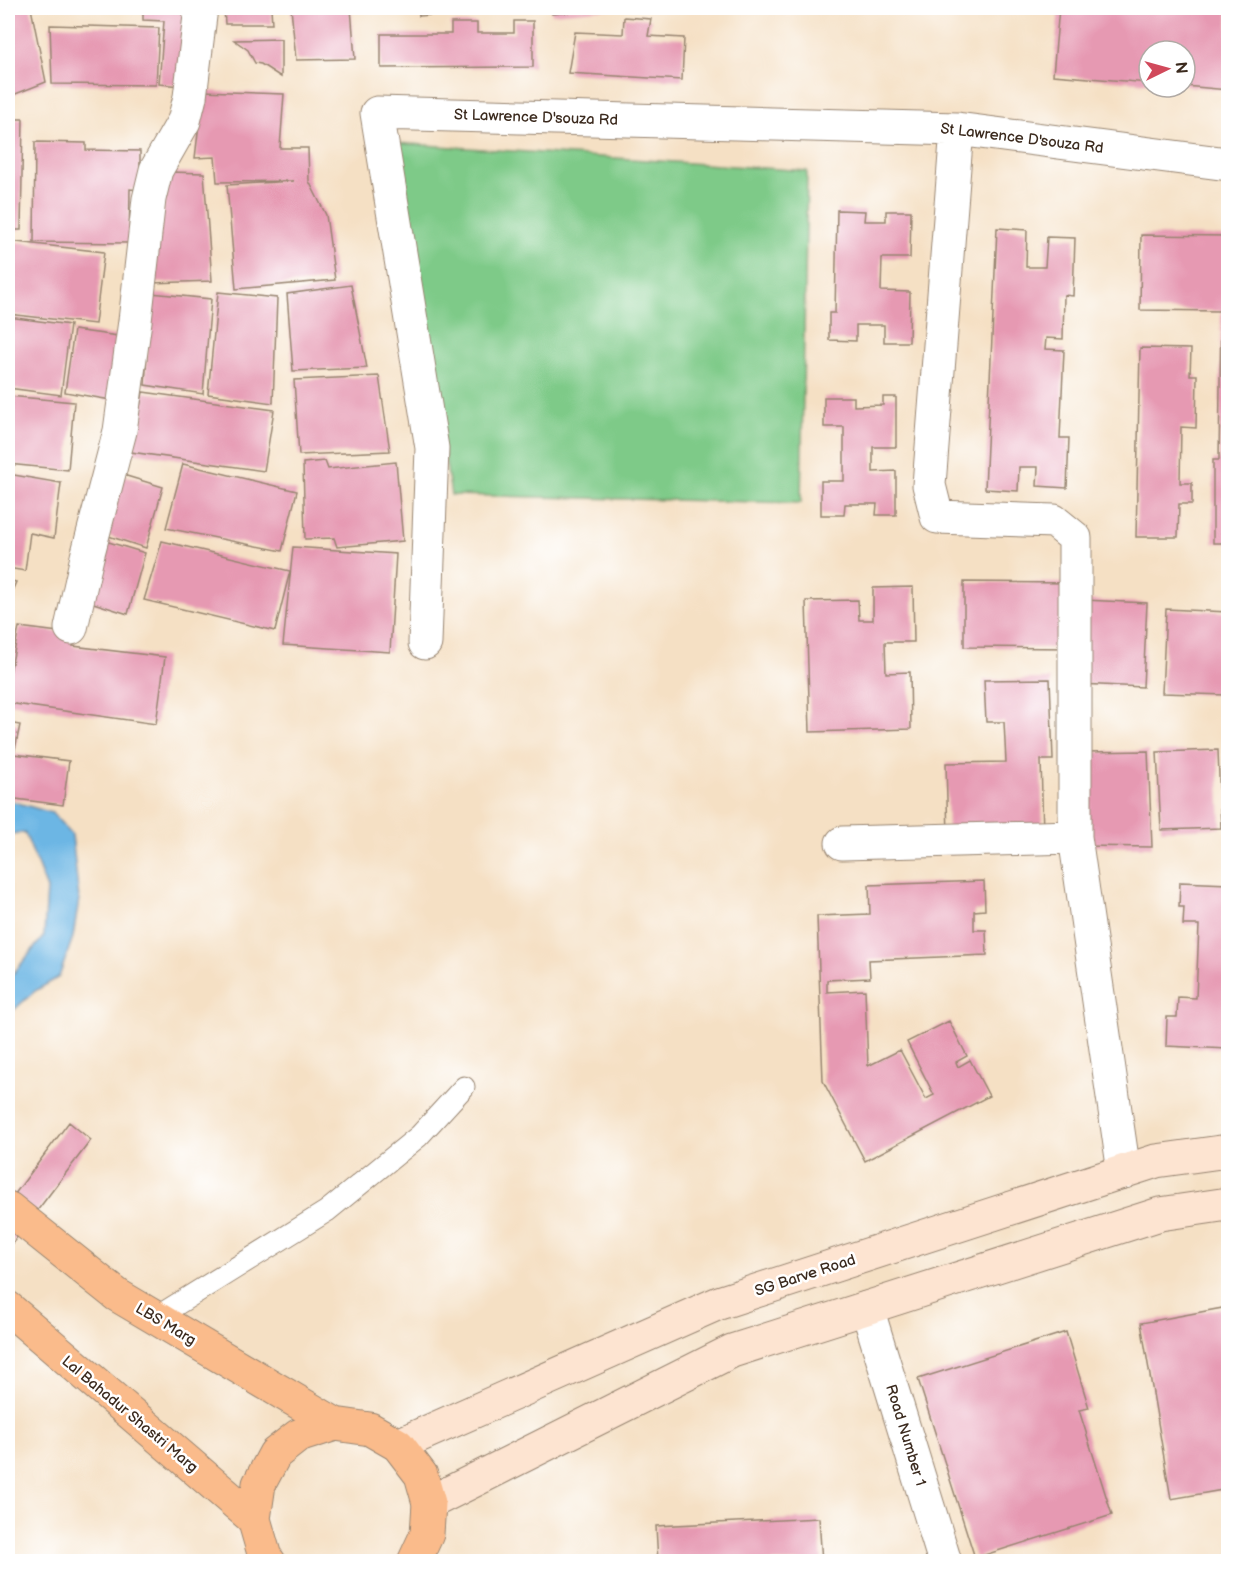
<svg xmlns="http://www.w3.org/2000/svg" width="1236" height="1569" font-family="'Balsamiq Sans',sans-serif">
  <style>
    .green { fill: #7eca88; stroke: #5c7a53; stroke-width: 1.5 }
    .water { fill: #6cb6e4; stroke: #547081; stroke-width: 1.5 }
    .building { fill: #e699b2 }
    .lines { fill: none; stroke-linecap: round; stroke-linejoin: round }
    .lane-casing { stroke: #988571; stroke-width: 23 }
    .street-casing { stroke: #988571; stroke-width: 35 }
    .secondary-casing { stroke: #988571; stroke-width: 35 }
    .primary-casing { stroke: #988571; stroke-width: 35 }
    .lane { stroke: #fff; stroke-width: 21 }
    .street { stroke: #fff; stroke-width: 33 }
    .secondary { stroke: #fde4d1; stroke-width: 33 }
    .primary { stroke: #fabb8b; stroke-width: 33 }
    .labels { text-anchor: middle; stroke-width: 5; stroke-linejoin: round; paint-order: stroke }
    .street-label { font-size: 15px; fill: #3b2a1e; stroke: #fff }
  </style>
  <rect width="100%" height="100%" fill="#fff"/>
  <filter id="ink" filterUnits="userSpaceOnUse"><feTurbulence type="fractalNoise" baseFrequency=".0167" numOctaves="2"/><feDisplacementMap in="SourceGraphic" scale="12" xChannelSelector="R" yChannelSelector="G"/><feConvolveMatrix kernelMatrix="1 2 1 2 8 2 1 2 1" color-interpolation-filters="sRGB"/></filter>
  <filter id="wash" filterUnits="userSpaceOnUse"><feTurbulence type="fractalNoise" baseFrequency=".008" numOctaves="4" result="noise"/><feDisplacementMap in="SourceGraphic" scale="24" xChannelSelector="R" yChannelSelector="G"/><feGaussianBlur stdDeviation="1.35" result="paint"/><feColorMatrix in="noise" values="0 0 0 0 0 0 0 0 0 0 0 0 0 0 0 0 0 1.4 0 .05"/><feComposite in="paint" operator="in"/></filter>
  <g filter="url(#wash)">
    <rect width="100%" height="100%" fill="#f5e0c4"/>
    <path class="green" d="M 395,143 L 807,171 L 801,503 L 451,495 Z"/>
    <path class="water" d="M 8,800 L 52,813 L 72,835 L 79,899 L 73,937 L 59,977 L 35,991 L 8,1015 L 8,980 L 44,936 L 47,889 L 25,833 L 8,834 Z"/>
    <g id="blocks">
      <path class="building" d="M 8,8 L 31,8 L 46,82 L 8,97 Z
        M 143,8 L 189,8 L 181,86 L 159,84 L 164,21 L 143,20 Z
        M 224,8 L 271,8 L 272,24 L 225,24 Z
        M 291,8 L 351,8 L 355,59 L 296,60 Z
        M 418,8 L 473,8 L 473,12 L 419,16 Z
        M 551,8 L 608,8 L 608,9 L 552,14 Z
        M 1059,8 L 1228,8 L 1228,90 L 1185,86 L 1185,51 L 1149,51 L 1149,83 L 1053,75 Z
        M 624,17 L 651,19 L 648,36 L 684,38 L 682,80 L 568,73 L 575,32 L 623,34 Z
        M 514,21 L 533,21 L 533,67 L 381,68 L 381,34 L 451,34 L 451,23 L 477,23 L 477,33 L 514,33 Z
        M 50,25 L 159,28 L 156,85 L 52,84 Z
        M 281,39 L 281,77 L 261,64 L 255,63 L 248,50 L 234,40 Z
        M 203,91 L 284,94 L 280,148 L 308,148 L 309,181 L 326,215 L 335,280 L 236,289 L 227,185 L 294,181 L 217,182 L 215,157 L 195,158 Z
        M 8,119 L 23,119 L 21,230 L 8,230 Z
        M 35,142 L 86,143 L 86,150 L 140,151 L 140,190 L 130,189 L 129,243 L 34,242 Z
        M 169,172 L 204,173 L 212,281 L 151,283 Z
        M 837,210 L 865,211 L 864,221 L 886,221 L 886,211 L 911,211 L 910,258 L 882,258 L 881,291 L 910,292 L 909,342 L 884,342 L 884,325 L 856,325 L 856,341 L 829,340 L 829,313 L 835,313 Z
        M 997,228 L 1027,230 L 1026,267 L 1045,267 L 1047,237 L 1075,238 L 1073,296 L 1064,295 L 1063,339 L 1046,338 L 1045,349 L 1064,350 L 1060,438 L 1069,438 L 1067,488 L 1037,486 L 1038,467 L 1019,467 L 1018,491 L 985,489 Z
        M 1141,235 L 1228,236 L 1228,543 L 1213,543 L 1213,460 L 1219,460 L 1221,311 L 1140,310 Z
        M 8,241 L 104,252 L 95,324 L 8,314 Z
        M 351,285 L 367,368 L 293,371 L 287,294 Z
        M 218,292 L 277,298 L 273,403 L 208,394 Z
        M 151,293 L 211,299 L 203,394 L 145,385 Z
        M 8,317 L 70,325 L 61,395 L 8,388 Z
        M 74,330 L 118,336 L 111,400 L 65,392 Z
        M 1140,348 L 1191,349 L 1190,375 L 1197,375 L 1196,428 L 1181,427 L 1180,483 L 1192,483 L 1192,504 L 1179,504 L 1178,537 L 1136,537 Z
        M 379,376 L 390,451 L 299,455 L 294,380 Z
        M 143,392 L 274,410 L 264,471 L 131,452 Z
        M 8,396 L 74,402 L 68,470 L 8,464 Z
        M 824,397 L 854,397 L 854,406 L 883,405 L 883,397 L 896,397 L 896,447 L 873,447 L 873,472 L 896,471 L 896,515 L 876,515 L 877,504 L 845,504 L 844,515 L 821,515 L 821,481 L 844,481 L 844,427 L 824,427 Z
        M 325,461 L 328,469 L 396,462 L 403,541 L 337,547 L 334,538 L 305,539 L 303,463 Z
        M 183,464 L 297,491 L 282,551 L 166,528 Z
        M 8,474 L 61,483 L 54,538 L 30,533 L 25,571 L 8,568 Z
        M 120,474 L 163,487 L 146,548 L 102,534 Z
        M 102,540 L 145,553 L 128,614 L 84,600 Z
        M 162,541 L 290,571 L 275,631 L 144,600 Z
        M 293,547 L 396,554 L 390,652 L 283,645 Z
        M 8,580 L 16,582 L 8,600 Z
        M 964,582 L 1073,583 L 1073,648 L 964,647 Z
        M 913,587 L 914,642 L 885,642 L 886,673 L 910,672 L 911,729 L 810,732 L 806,601 L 858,600 L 859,620 L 873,620 L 873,588 Z
        M 1084,600 L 1147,603 L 1143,687 L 1080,684 Z
        M 1166,609 L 1228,612 L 1227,695 L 1162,693 Z
        M 19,627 L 74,634 L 73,646 L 165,657 L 156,724 L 8,703 L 8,683 Z
        M 1050,679 L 1053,760 L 1041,760 L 1043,833 L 948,836 L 946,763 L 1006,762 L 1004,722 L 986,722 L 984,680 Z
        M 8,723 L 20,725 L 14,754 L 69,761 L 63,805 L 8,798 Z
        M 1218,750 L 1221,828 L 1161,830 L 1157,752 Z
        M 1148,751 L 1152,847 L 1083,846 L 1084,752 Z
        M 984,881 L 985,910 L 974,911 L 974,930 L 986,930 L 987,955 L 869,960 L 870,978 L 827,980 L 827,992 L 865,990 L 868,1066 L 900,1050 L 926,1099 L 934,1095 L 907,1042 L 949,1021 L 967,1056 L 956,1062 L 958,1067 L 970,1060 L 989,1096 L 865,1161 L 823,1081 L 817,916 L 870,914 L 869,885 Z
        M 1180,882 L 1228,884 L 1228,1049 L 1166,1046 L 1167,1017 L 1177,1017 L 1178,997 L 1196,998 L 1199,925 L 1183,925 L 1184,907 L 1179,907 Z
        M 69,1122 L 91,1140 L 8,1249 L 8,1203 Z
        M 1228,1307 L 1228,1489 L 1171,1499 L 1141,1323 Z
        M 1066,1332 L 1089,1408 L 1079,1410 L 1112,1515 L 975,1558 L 918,1379 Z
        M 819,1518 L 822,1562 L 658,1562 L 656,1526 Z"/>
    </g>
  </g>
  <g filter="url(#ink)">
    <use href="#blocks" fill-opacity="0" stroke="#988571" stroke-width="1.5"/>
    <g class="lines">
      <defs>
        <path id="lane" d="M 155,1318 L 327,1211 L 419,1136 L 464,1087"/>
        <path id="street" d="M 71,628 L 87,557 L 120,431 L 135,321 L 149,199 L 156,170 L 184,121 L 190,97 L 201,8
          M 425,643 L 432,448 L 377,113 L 957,129 L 1228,164
          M 1075,837 L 1124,1172
          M 842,843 L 1075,837 L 1075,538 L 1054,521 L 937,517 L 929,485 L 957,129
          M 867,1308 L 945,1562"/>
        <path id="secondary" d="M 398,1445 L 719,1303 L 1156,1161 L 1228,1151
          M 429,1503 L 732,1351 L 1160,1214 L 1228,1204"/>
        <path id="primary" d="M 8,1208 L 117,1295 L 335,1424
          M 8,1308 L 254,1519
          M 269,1562 L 265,1557 L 254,1519 L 259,1484 L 275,1454 L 298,1436 L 335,1424 L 370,1429 L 398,1445 L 421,1475 L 429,1503 L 427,1534 L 414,1562"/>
      </defs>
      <use href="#lane" class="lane-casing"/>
      <use href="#street" class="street-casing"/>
      <use href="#secondary" class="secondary-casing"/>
      <use href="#primary" class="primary-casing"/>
      <use href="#lane" class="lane"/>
      <use href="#street" class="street"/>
      <use href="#secondary" class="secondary"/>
      <use href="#primary" class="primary"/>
    </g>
  </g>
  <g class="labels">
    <g class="street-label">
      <text transform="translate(536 117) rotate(2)" y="5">St Lawrence D'souza Rd</text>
      <text transform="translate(1022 138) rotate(7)" y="5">St Lawrence D'souza Rd</text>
      <text transform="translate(805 1275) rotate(-18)" y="5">SG Barve Road</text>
      <text transform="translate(166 1324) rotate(31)" y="5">LBS Marg</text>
      <text transform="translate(130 1414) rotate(40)" y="5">Lal Bahadur Shastri Marg</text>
      <text transform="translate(906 1435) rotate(73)" y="5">Road Number 1</text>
    </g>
  </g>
  <rect width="1236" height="1569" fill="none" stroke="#fff" stroke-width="30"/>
  <g transform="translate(1167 69) rotate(85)"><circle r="28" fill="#ffffff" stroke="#b1aaa5" stroke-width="1.5"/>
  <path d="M0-4.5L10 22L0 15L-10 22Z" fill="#d1495b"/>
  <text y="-9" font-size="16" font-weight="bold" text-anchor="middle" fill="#3b2a1e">N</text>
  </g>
</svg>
